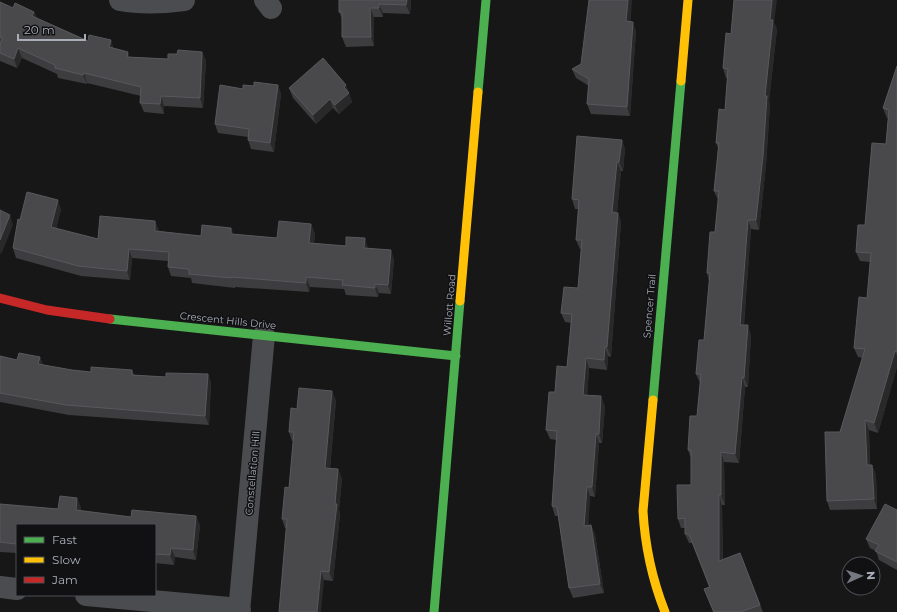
<svg xmlns="http://www.w3.org/2000/svg" width="897" height="612" font-family="Montserrat,sans-serif">
  <style>
    .lines { fill: none; stroke-linecap: round; stroke-linejoin: round }
    .street { stroke: #4b4c50; stroke-width: 22 }
    .fast { stroke: #4caf50; stroke-width: 9 }
    .slow { stroke: #ffc107; stroke-width: 9 }
    .jam { stroke: #c62828; stroke-width: 9 }
    .wall { fill: #3d3d3f }
    .shaded-wall { fill: #29292a }
    .building { fill: #49494c; stroke: #58595d }
    .labels { text-anchor: middle; stroke-width: 3; stroke-linejoin: round; paint-order: stroke }
    .street-label { font-size: 10px; fill: #a8adb8; stroke: #111113 }
  </style>
  <rect width="100%" height="100%" fill="#171717"/>
  <g class="lines">
    <path class="street" d="M 120,0 C 142,4 162,3 184,0
      M 265,0 L 271,8
      M 0,587 L 17,589
      M 86,595 L 240,609
      M 239,612 L 264,335"/>
    <path class="fast" d="M 478,92 L 486,0
      M 110,319 L 456,356
      M 653,400 L 681,81
      M 434,612 L 460,301"/>
    <path class="slow" d="M 681,81 L 688,0
      M 460,301 L 478,92
      M 653,400 L 643,511 C 645,547 652,579 665,612"/>
    <path class="jam" d="M 0,298 L 47,310 L 110,319"/>
  </g>
  <path class="wall" d="M 339,0 L 411,0 L 410,14 L 383,13 L 383,17 L 374,17 L 374,46 L 346,47 L 342,37 L 342,18 L 339,12 Z
    M 0,2 L 13,8 L 34,12 L 37,18 L 88,41 L 114,48 L 130,57 L 168,59 L 177,54 L 202,52 L 206,61 L 203,108 L 164,106 L 164,114 L 144,112 L 140,103 L 141,96 L 87,83 L 87,84 L 58,78 L 57,74 L 22,58 L 17,68 L 0,61 Z
    M 630,22 L 636,31 L 630,116 L 591,114 L 587,104 L 589,86 L 576,78 L 572,69 L 581,64 Z
    M 774,23 L 777,29 L 769,101 L 770,105 L 766,165 L 759,230 L 751,229 L 744,325 L 751,335 L 748,387 L 745,387 L 739,463 L 724,462 L 725,505 L 722,505 L 723,560 L 740,553 L 763,612 L 713,612 L 704,589 L 709,587 L 692,543 L 689,543 L 685,534 L 685,528 L 681,528 L 678,519 L 691,485 L 691,458 L 688,450 L 697,416 L 700,383 L 696,374 L 704,340 L 709,281 L 707,273 L 715,232 L 718,200 L 714,191 L 718,148 L 716,143 L 725,110 L 728,78 L 726,78 L 723,68 L 731,34 Z
    M 897,66 L 897,367 L 878,433 L 869,430 L 870,465 L 872,465 L 876,475 L 877,509 L 830,510 L 827,501 L 840,432 L 863,358 L 858,357 L 854,348 L 867,298 L 870,262 L 860,261 L 856,252 L 865,225 L 886,144 L 888,118 L 887,118 L 883,108 Z
    M 278,85 L 281,94 L 274,152 L 251,149 L 248,140 L 248,137 L 218,133 L 215,124 L 243,89 L 254,86 Z
    M 346,85 L 352,102 L 339,114 L 333,108 L 316,124 L 293,98 L 289,88 Z
    M 622,140 L 625,149 L 623,171 L 621,171 L 617,213 L 618,213 L 621,222 L 611,357 L 608,356 L 607,370 L 589,368 L 587,395 L 605,406 L 602,443 L 599,443 L 595,497 L 590,496 L 588,525 L 591,525 L 595,534 L 604,593 L 573,598 L 569,588 L 558,516 L 555,516 L 552,506 L 556,440 L 550,439 L 546,430 L 555,392 L 567,367 L 571,323 L 565,322 L 561,313 L 578,288 L 581,249 L 580,249 L 576,240 L 579,209 L 575,209 L 572,199 Z
    M 61,209 L 56,229 L 98,239 L 155,221 L 159,231 L 201,236 L 231,228 L 233,234 L 277,238 L 311,224 L 315,234 L 314,243 L 368,248 L 394,259 L 391,294 L 379,293 L 378,297 L 346,295 L 344,289 L 310,287 L 309,292 L 235,287 L 235,288 L 192,283 L 191,278 L 171,276 L 168,267 L 168,261 L 132,258 L 130,280 L 81,276 L 16,258 L 13,248 L 20,220 Z
    M 0,356 L 17,360 L 40,357 L 43,365 L 72,370 L 91,372 L 132,370 L 134,375 L 166,377 L 208,374 L 211,383 L 209,425 L 69,415 L 0,402 Z
    M 336,400 L 330,469 L 338,469 L 342,479 L 339,510 L 340,514 L 333,581 L 324,580 L 286,528 L 285,528 L 282,519 L 289,488 L 293,441 L 292,441 L 289,432 L 297,409 Z
    M 0,504 L 58,509 L 81,507 L 80,511 L 131,517 L 196,516 L 200,526 L 196,560 L 175,557 L 174,565 L 155,563 L 155,525 L 17,525 L 17,553 L 0,552 Z
    M 897,510 L 897,570 L 879,560 L 876,551 L 870,548 L 866,539 Z"/>
  <path class="shaded-wall" d="M 407,0 L 411,0 L 410,14 L 406,5 Z
    M 628,0 L 632,0 L 630,31 L 626,21 Z
    M 772,0 L 777,0 L 774,23 L 777,29 L 769,101 L 770,105 L 766,165 L 759,230 L 756,220 Z
    M 379,4 L 383,13 L 383,17 L 379,8 Z
    M 370,8 L 374,17 L 374,46 L 371,37 Z
    M 34,12 L 38,21 L 32,16 Z
    M 633,22 L 636,31 L 630,116 L 627,107 Z
    M 111,40 L 114,49 L 109,47 Z
    M 18,48 L 22,58 L 17,68 L 14,59 Z
    M 128,52 L 131,61 L 127,57 Z
    M 202,52 L 206,61 L 203,108 L 200,98 Z
    M 84,73 L 87,83 L 87,84 L 83,75 Z
    M 278,85 L 281,94 L 274,152 L 270,143 Z
    M 346,85 L 352,102 L 339,114 L 335,105 L 344,87 Z
    M 161,96 L 164,106 L 164,114 L 160,104 Z
    M 330,99 L 333,108 L 316,124 L 313,115 Z
    M 622,140 L 625,149 L 623,171 L 619,162 Z
    M 617,162 L 621,171 L 616,222 L 612,212 Z
    M 58,200 L 61,209 L 54,237 L 51,227 Z
    M 618,213 L 621,222 L 611,357 L 607,347 Z
    M 10,215 L 13,225 L 1,255 L 0,251 L 0,240 Z
    M 748,220 L 751,229 L 743,334 L 740,325 Z
    M 155,221 L 159,230 L 158,240 L 155,231 Z
    M 311,224 L 315,234 L 313,252 L 309,243 Z
    M 231,228 L 235,237 L 231,234 Z
    M 365,238 L 368,248 L 364,248 Z
    M 129,249 L 132,258 L 130,280 L 127,271 Z
    M 391,250 L 394,259 L 391,294 L 388,285 Z
    M 306,277 L 310,287 L 309,292 L 306,283 Z
    M 375,284 L 379,293 L 378,297 L 375,288 Z
    M 748,325 L 751,335 L 748,387 L 744,378 Z
    M 605,347 L 608,356 L 607,370 L 604,360 Z
    M 895,351 L 897,356 L 897,367 L 878,433 L 874,423 Z
    M 40,357 L 43,366 L 38,364 Z
    M 586,358 L 589,368 L 587,405 L 583,395 Z
    M 208,374 L 211,383 L 209,425 L 205,416 Z
    M 742,377 L 745,387 L 739,463 L 735,454 Z
    M 332,391 L 336,400 L 329,478 L 325,468 Z
    M 601,396 L 605,406 L 602,443 L 599,434 Z
    M 865,420 L 869,430 L 870,475 L 867,465 Z
    M 596,434 L 599,443 L 595,497 L 592,487 Z
    M 721,452 L 724,462 L 725,505 L 721,495 Z
    M 872,465 L 876,475 L 877,509 L 874,499 Z
    M 338,469 L 342,479 L 339,510 L 340,514 L 333,581 L 329,572 Z
    M 587,487 L 590,496 L 588,535 L 584,526 Z
    M 719,495 L 722,505 L 723,571 L 719,561 Z
    M 77,498 L 81,507 L 79,520 L 76,510 Z
    M 196,516 L 200,526 L 196,560 L 193,550 Z
    M 591,525 L 595,534 L 604,593 L 600,584 Z
    M 171,548 L 175,557 L 174,565 L 170,555 Z
    M 321,571 L 324,580 L 321,612 L 317,612 Z"/>
  <path class="building" d="M 339,0 L 407,0 L 406,5 L 379,4 L 379,8 L 370,8 L 371,37 L 342,37 L 342,12 L 339,12 Z
    M 589,0 L 628,0 L 626,21 L 633,22 L 627,107 L 587,104 L 589,79 L 572,69 L 581,64 Z
    M 734,0 L 772,0 L 770,20 L 773,20 L 765,96 L 767,96 L 763,156 L 756,220 L 748,220 L 740,325 L 748,325 L 744,378 L 742,377 L 735,454 L 721,452 L 721,495 L 719,495 L 719,561 L 740,553 L 760,605 L 740,612 L 714,612 L 704,589 L 710,587 L 689,534 L 685,534 L 685,518 L 678,519 L 677,485 L 691,485 L 691,450 L 688,450 L 690,416 L 697,416 L 701,374 L 696,374 L 699,340 L 704,340 L 710,273 L 707,273 L 710,232 L 715,232 L 719,191 L 714,191 L 719,143 L 716,143 L 719,109 L 725,110 L 728,69 L 723,68 L 726,33 L 731,34 Z
    M 0,2 L 13,8 L 15,3 L 34,12 L 32,16 L 88,41 L 89,35 L 111,40 L 109,47 L 128,52 L 127,57 L 168,59 L 168,54 L 177,54 L 178,50 L 202,52 L 200,98 L 161,96 L 160,104 L 140,103 L 141,87 L 84,73 L 83,75 L 55,68 L 55,65 L 18,48 L 14,59 L 0,53 L 0,44 L 3,38 L 0,37 Z
    M 323,58 L 346,85 L 344,87 L 349,93 L 335,105 L 330,99 L 313,115 L 289,88 Z
    M 897,66 L 897,352 L 895,351 L 874,423 L 865,420 L 867,465 L 872,465 L 874,499 L 827,501 L 825,432 L 840,432 L 865,349 L 854,348 L 859,297 L 867,298 L 871,253 L 856,252 L 858,225 L 865,225 L 872,143 L 886,144 L 889,110 L 883,108 Z
    M 254,82 L 278,85 L 270,143 L 248,140 L 249,129 L 215,124 L 220,85 L 243,89 L 243,85 L 254,86 Z
    M 577,136 L 622,140 L 619,162 L 617,162 L 612,212 L 618,213 L 607,347 L 605,347 L 604,360 L 586,358 L 583,395 L 601,396 L 599,434 L 596,434 L 592,487 L 587,487 L 584,526 L 591,525 L 600,584 L 569,588 L 557,507 L 552,506 L 557,431 L 546,430 L 549,392 L 555,392 L 557,366 L 567,367 L 572,314 L 561,313 L 564,287 L 578,288 L 582,240 L 576,240 L 579,200 L 572,199 Z
    M 27,192 L 58,200 L 51,227 L 98,239 L 100,216 L 155,221 L 155,231 L 201,236 L 202,225 L 231,228 L 231,234 L 277,238 L 279,221 L 311,224 L 309,243 L 346,246 L 346,237 L 365,238 L 364,248 L 391,250 L 388,285 L 375,284 L 375,288 L 342,285 L 343,280 L 306,277 L 306,283 L 231,277 L 231,278 L 189,274 L 189,269 L 168,267 L 169,252 L 129,249 L 127,271 L 78,266 L 13,248 L 18,219 L 20,220 Z
    M 0,210 L 10,215 L 0,240 Z
    M 19,353 L 40,357 L 38,364 L 72,370 L 91,372 L 91,367 L 132,370 L 132,375 L 166,377 L 166,373 L 208,374 L 205,416 L 66,405 L 0,393 L 0,356 L 17,360 Z
    M 299,388 L 332,391 L 325,468 L 338,469 L 335,504 L 337,504 L 329,572 L 321,571 L 317,612 L 279,612 L 287,519 L 282,519 L 285,487 L 289,488 L 294,432 L 289,432 L 291,408 L 297,409 Z
    M 60,496 L 77,498 L 76,510 L 131,517 L 132,510 L 196,516 L 193,550 L 171,548 L 170,555 L 155,554 L 155,525 L 17,525 L 17,541 L 16,540 L 15,544 L 0,542 L 0,504 L 58,509 Z
    M 885,504 L 897,510 L 897,562 L 875,551 L 879,545 L 866,539 Z"/>
  <g class="labels">
    <g class="street-label">
      <text transform="translate(449 305) rotate(-85)" y="4">Willott Road</text>
      <text transform="translate(649 306) rotate(-85)" y="4">Spencer Trail</text>
      <text transform="translate(228 320) rotate(6)" y="4">Crescent Hills Drive</text>
      <text transform="translate(252 473) rotate(-85)" y="4">Constellation Hill</text>
    </g>
  </g>
  <rect x="16" y="524" width="140" height="72" fill="#111113" stroke="#4d4f55"/>
  <rect x="24" y="537" width="20" height="6" fill="#4caf50" stroke="#4d4f55"/>
  <text x="52" y="544" font-size="12" fill="#a8adb8">Fast</text>
  <rect x="24" y="557" width="20" height="6" fill="#ffc107" stroke="#4d4f55"/>
  <text x="52" y="564" font-size="12" fill="#a8adb8">Slow</text>
  <rect x="24" y="577" width="20" height="6" fill="#c62828" stroke="#4d4f55"/>
  <text x="52" y="584" font-size="12" fill="#a8adb8">Jam</text>
  <g transform="translate(861 576) rotate(87)"><circle r="19" fill="#111113" stroke="#4d4f55"/>
  <path d="M0-3L7 15L0 10L-7 15Z" fill="#757880"/>
  <text y="-6" font-size="11" font-weight="bold" text-anchor="middle" fill="#a8adb8">N</text>
  </g>
  <path d="M18 34v6h67v-6" fill="none" stroke="#a8adb8" stroke-width="2"/>
  <text x="24" y="34" font-size="12" fill="#a8adb8" stroke="#111113" stroke-width="3" paint-order="stroke">20 m</text>
</svg>
